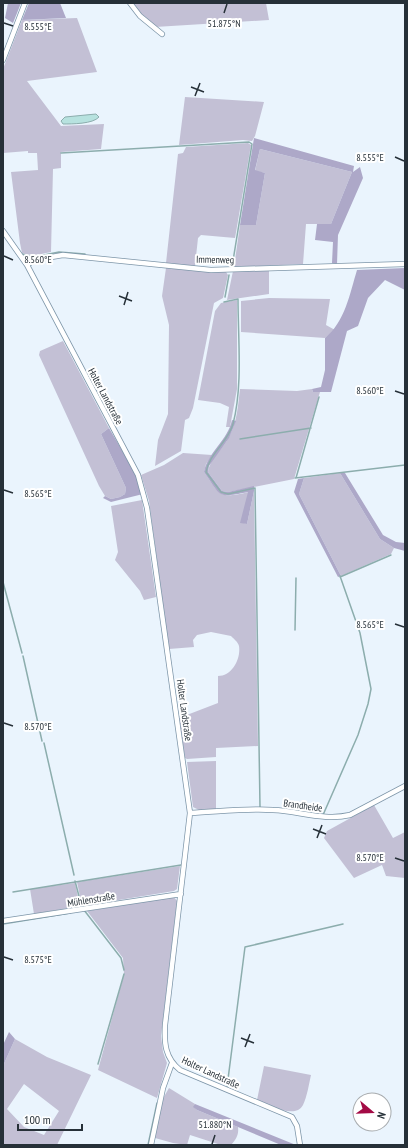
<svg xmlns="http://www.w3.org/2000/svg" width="408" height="1148" font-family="'PT Sans Narrow',sans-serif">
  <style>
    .green { fill: #c3c0d5; fill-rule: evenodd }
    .forest { fill: #ada8c8 }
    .water { fill: #b7e2df; stroke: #8cadad }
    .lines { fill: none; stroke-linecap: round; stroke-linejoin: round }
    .stream { stroke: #8cadad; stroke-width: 1.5 }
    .minor-casing { stroke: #7e96a9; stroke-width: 6 }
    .minor { stroke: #fff; stroke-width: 4.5 }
    .ticks { fill: none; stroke: #263038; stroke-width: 1.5 }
    .labels { text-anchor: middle; stroke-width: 4; stroke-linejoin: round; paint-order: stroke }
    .street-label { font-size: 10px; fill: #263038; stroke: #fff }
    .ticks-label { font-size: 10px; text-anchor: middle; fill: #263038; stroke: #fff; stroke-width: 4; stroke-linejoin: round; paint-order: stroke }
  </style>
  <rect width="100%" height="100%" fill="#eaf4fd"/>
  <path class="green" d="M 132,3 L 266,3 L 269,20 L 155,27 L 141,16 Z
    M 77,18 L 97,72 L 27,81 L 61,126 L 104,124 L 101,149 L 61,152 L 61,168 L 53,169 L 51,252 C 40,254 33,257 22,253 L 20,243 L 11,172 L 38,170 L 37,153 L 28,153 L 28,151 L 3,153 L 3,69 L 22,20 Z
    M 185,97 L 264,102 L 255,136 L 252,141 L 243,140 L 179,145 Z
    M 248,143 L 251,145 L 235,238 L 201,235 L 198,238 L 195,266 L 166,263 L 178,154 L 183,153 L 186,147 Z
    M 260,149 L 352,172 L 331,224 L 306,224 L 303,264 L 234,267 L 240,225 L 256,225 L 265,173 L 255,171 Z
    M 166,268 L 226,272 L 228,275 L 223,298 L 214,303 L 193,408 L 189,418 L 185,420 L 181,451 L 155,466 L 158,440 L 168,414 L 169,325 L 162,296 Z
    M 269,270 L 269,294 L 227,300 L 233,271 Z
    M 269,298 L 330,299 L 326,325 L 335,330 L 325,338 L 241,332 L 241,301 Z
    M 237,300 L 237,389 L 230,427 L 226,427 L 229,407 L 220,403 L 198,400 L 215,311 L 221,303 Z
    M 63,341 L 109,428 L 101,434 L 126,488 L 125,494 L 120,497 L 111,499 L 105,496 L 99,486 L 39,355 L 40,351 Z
    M 240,389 L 297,391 L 312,389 L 313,392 L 320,392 L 294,479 L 228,492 L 222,491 L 208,472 C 210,458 223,449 229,437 C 237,422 238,406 240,389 Z
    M 183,453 L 212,455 L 206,464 L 204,472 C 221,496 218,499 249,492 L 241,522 L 247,524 L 254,491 L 258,746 L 216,748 L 216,757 L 187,759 L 185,758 L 179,718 L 218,703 L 218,676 C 232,676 241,659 239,646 C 238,642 234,639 231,636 L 211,632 L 197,635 L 193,640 L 194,647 L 169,649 L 149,501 L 141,475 L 164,465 Z
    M 340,473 L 380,539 L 394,548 L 391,554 L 341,576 L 299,494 L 304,478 Z
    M 142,500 L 156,597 L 144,600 L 140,591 L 115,560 L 118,552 L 111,506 Z
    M 216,761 L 216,809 L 199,810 L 193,807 L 187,762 Z
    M 374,805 L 393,838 L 405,832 L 405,878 L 386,876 L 382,865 L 354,878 L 324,838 L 327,831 Z
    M 180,866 L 177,889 L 174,891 L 82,906 L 77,882 Z
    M 75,883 L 80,906 L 34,914 L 30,889 Z
    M 174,897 L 177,901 L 161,1036 L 163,1052 L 167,1063 L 157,1098 L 98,1070 L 124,974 L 123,958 L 87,911 Z
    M 15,1039 L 47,1057 L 91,1075 L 57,1145 L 3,1145 L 3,1066 ZM 24,1084 L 59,1111 L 44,1135 L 24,1127 L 7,1109 Z
    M 264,1066 L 311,1075 C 309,1084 307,1097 303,1105 C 295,1120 268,1104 257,1100 Z
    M 169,1088 L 195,1104 L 194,1107 L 197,1110 L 238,1127 C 239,1135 236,1139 231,1145 L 221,1145 L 190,1135 L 187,1145 L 173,1143 L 155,1138 L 161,1102 Z"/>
  <path class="forest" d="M 8,3 L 21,3 L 13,23 L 5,18 Z
    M 29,3 L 60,3 L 66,18 L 22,20 Z
    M 254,138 L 354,166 L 353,172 L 360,167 L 363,178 L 338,235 L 337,264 L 332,263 L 333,242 L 315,240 L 317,224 L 331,224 L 352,172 L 260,149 L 255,170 L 265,173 L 256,225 L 240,225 Z
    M 405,268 L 405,290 L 385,280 L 368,298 L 358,326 L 347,331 L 331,392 L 313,392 L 312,389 L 321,387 L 325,370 L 325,338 C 345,322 350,293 357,270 Z
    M 232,420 L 236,421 L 229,438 L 209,466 L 208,472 L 222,491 L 228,492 L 254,486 L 254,491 L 247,524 L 240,523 L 248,492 C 217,498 222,498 204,472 C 208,452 228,440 232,420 Z
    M 109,428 L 137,476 L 143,494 L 111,502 L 103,498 L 105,496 L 111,499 L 120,497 L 125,494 L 126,488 L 101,434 Z
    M 345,473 L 383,535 L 396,542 L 405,543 L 405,551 L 394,548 L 380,539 L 340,473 Z
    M 304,478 L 299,494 L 341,576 L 338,577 L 294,492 L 298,479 Z
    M 9,1032 L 15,1039 L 3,1066 L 3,1045 Z
    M 195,1104 L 296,1145 L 281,1145 L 197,1110 L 193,1107 Z"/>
  <path class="water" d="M 96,114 L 99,117 C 93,124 72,124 63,124 L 61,121 L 65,117 Z"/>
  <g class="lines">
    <path class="stream" d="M 61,153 L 249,142 L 252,144 L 232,267
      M 22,254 L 34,257 L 59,252 L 85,254
      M 225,297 L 229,275
      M 224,302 L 238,299 C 238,339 243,386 233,424 C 228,442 209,454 206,472 L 221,492 L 228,494 L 255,488 L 260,807
      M 240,439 L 311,428
      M 295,478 L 405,465
      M 296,478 L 319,397
      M 340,577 L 391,555
      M 3,582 L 22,653
      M 295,630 L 296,578
      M 23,656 L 42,741
      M 44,743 L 74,875
      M 323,815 L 358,735 L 368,704 L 371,689 L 360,633 L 340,576
      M 75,881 L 80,900
      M 13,892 L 181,865
      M 80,903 L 81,906
      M 84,910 L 121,958 L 124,970
      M 3,924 L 70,913
      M 98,1064 L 124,974
      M 227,1087 L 245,947 L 343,924
      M 148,1145 L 157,1103"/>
    <defs>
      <path id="minor" d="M 130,3 L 140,16 L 162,34
        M 3,60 L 25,3
        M 3,231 L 27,265 L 138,475 L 147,508 L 190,813 L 165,1025 C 164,1043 165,1058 180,1070 L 292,1117 L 297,1126 L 300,1145
        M 27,265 L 34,260 L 63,255 L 211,270 L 405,264
        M 190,813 C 217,812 246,808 273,810 C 299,811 324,821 350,815 L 405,786
        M 3,921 L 181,894
        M 151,1145 L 163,1088 L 172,1063"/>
    </defs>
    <use href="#minor" class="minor-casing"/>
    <use href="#minor" class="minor"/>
  </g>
  <path class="ticks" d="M 224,13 L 227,4M 4,23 L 13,26M 191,87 L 204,92M 195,96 L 200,83M 395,157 L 404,161M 4,256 L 13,260M 119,296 L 132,301M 124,305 L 128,292M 395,391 L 404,394M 4,490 L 13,493M 395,624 L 404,627M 4,723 L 13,726M 313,829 L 326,834M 317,838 L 322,825M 395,858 L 404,861M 4,957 L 13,960M 241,1038 L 254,1043M 245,1047 L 250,1034M 212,1144 L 215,1135"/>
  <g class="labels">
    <g class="street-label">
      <text transform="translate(215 259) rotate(1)" y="4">Immenweg</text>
      <text transform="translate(106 396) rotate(62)" y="4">Holter Landstraße</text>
      <text transform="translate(185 710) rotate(82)" y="4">Holter Landstraße</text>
      <text transform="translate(303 805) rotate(8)" y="4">Brandheide</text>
      <text transform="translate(91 899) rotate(-9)" y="4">Mühlenstraße</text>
      <text transform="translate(211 1072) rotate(25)" y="4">Holter Landstraße</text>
    </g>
  </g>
  <g class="ticks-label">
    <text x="224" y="27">51.875°N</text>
    <text x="38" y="30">8.555°E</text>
    <text x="370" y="161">8.555°E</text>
    <text x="38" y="263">8.560°E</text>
    <text x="370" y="394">8.560°E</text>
    <text x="38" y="497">8.565°E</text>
    <text x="370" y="628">8.565°E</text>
    <text x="38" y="730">8.570°E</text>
    <text x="370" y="861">8.570°E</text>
    <text x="38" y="963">8.575°E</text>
    <text x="215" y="1128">51.880°N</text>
  </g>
  <rect width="408" height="1148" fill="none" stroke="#263038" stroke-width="8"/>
  <g transform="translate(372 1112) rotate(109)"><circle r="19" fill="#ffffff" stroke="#a8acaf"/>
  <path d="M0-3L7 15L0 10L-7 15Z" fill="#a30a45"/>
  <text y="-6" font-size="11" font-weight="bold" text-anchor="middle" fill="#263038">N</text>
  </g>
  <path d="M18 1124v6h64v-6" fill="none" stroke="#263038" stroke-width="2"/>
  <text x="24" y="1124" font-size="12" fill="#263038" stroke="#ffffff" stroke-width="3" paint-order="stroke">100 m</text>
</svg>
